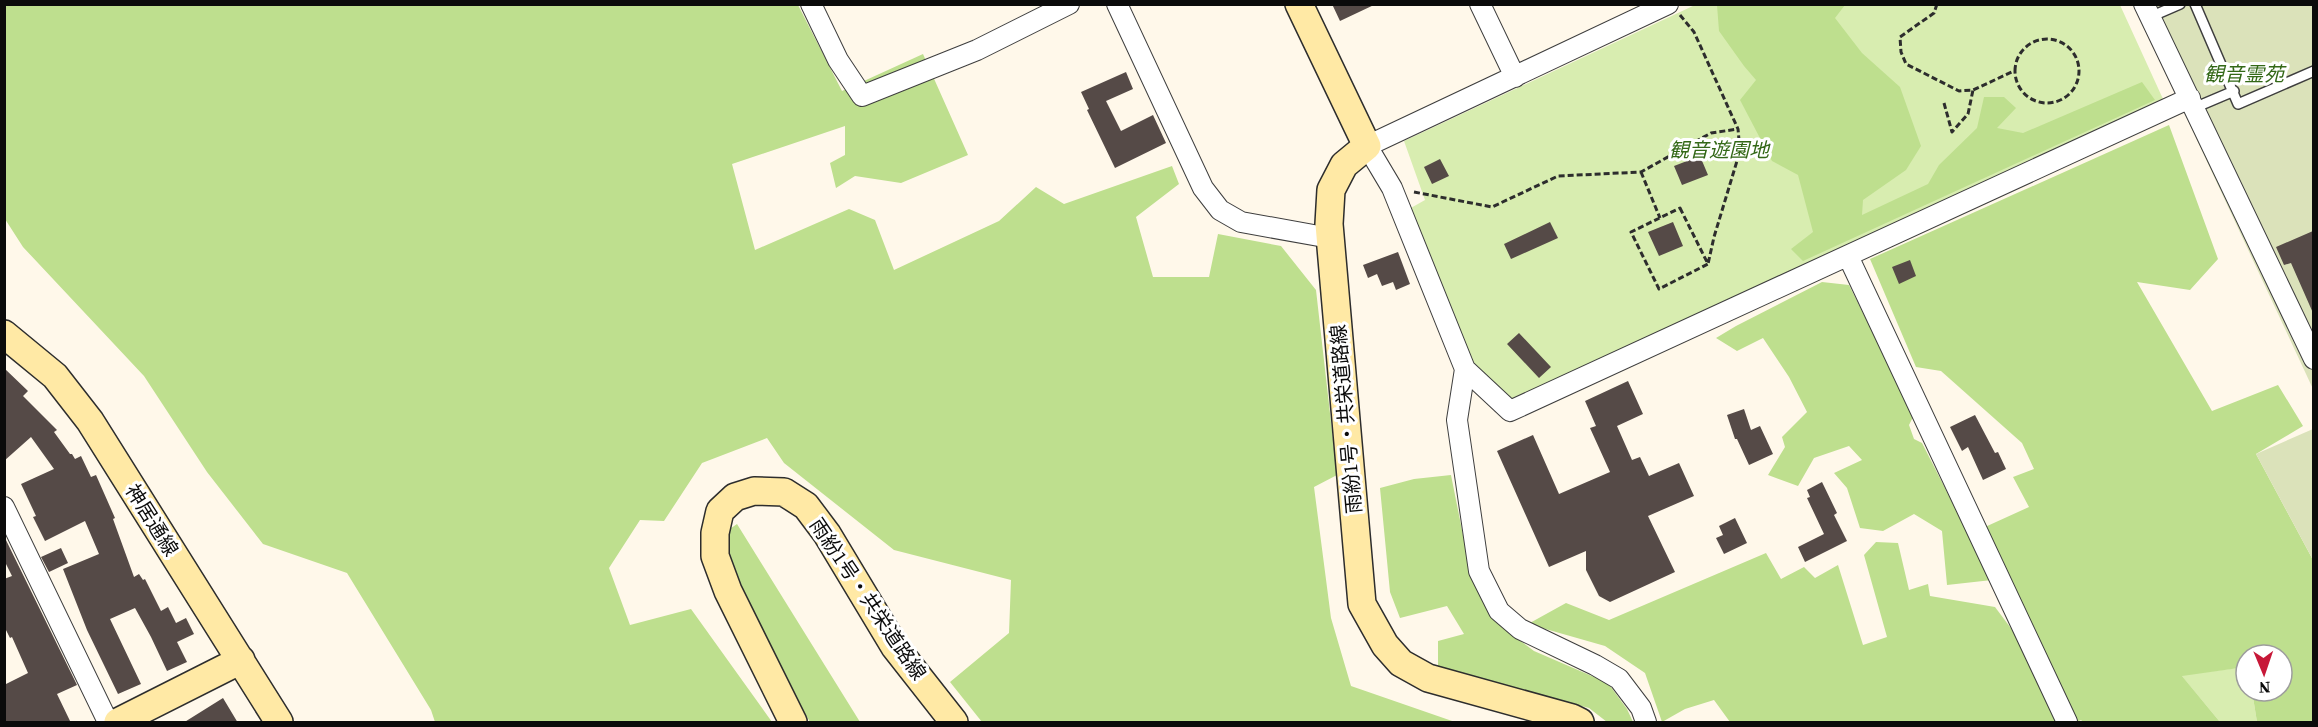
<svg xmlns="http://www.w3.org/2000/svg" width="2318" height="727" font-family="'Source Serif 4','Noto Sans JP',serif">
  <style>
    .green { fill: #d8edb0 }
    .forest { fill: #bedf8e }
    .cemetery { fill: #dbe2ba }
    .building { fill: #554a47 }
    .lines { fill: none; stroke-linecap: round; stroke-linejoin: round }
    .lane-casing { stroke: #3e3e3e; stroke-width: 12 }
    .street-casing { stroke: #3e3e3e; stroke-width: 22 }
    .secondary-casing { stroke: #2d2d2d; stroke-width: 30 }
    .path { stroke: #2d2d2d; stroke-width: 3; stroke-dasharray: 6 3; stroke-linecap: butt }
    .lane { stroke: #fff; stroke-width: 9 }
    .street { stroke: #fff; stroke-width: 20 }
    .secondary { stroke: #ffe9a5; stroke-width: 27 }
    .labels { text-anchor: middle; stroke-width: 6; stroke-linejoin: round; paint-order: stroke }
    .park-label { font-size: 20px; font-style: italic; fill: #336817; stroke: #fff }
    .street-label { font-size: 20px; fill: #0b0b0b; stroke: #fff }
  </style>
  <rect width="100%" height="100%" fill="#fff8ea"/>
  <path class="green" d="M 1695,5 L 2120,5 L 2163,99 L 1511,403 L 1471,362 L 1409,209 L 1425,200 L 1404,141 Z
    M 2246,667 L 2246,691 L 2252,691 L 2257,722 L 2220,722 L 2181,675 Z"/>
  <path class="forest" d="M 5,5 L 798,5 L 842,91 L 923,54 L 968,155 L 901,183 L 855,176 L 836,188 L 830,163 L 845,155 L 845,126 L 732,164 L 755,250 L 849,209 L 875,220 L 894,270 L 999,221 L 1036,187 L 1064,204 L 1172,166 L 1179,184 L 1136,217 L 1153,277 L 1209,277 L 1218,234 L 1281,246 L 1316,290 L 1337,475 L 1314,487 L 1331,618 L 1351,686 L 1455,722 L 982,722 L 950,682 L 1009,633 L 1011,580 L 894,550 L 784,463 L 767,438 L 702,463 L 664,521 L 640,520 L 609,568 L 630,625 L 691,609 L 772,722 L 435,722 L 431,710 L 347,573 L 263,544 L 207,472 L 144,376 L 23,247 L 5,219 Z
    M 1717,5 L 1845,5 L 1835,18 L 1862,53 L 1900,87 L 1921,146 L 1906,170 L 1863,200 L 1862,215 L 1928,184 L 1939,165 L 1977,128 L 1984,97 L 2004,97 L 2016,108 L 1997,128 L 2023,133 L 2142,82 L 2155,100 L 1803,261 L 1791,249 L 1813,232 L 1798,175 L 1772,161 L 1740,100 L 1756,80 L 1744,66 L 1719,31 Z
    M 2169,125 L 2218,259 L 2190,290 L 2137,282 L 2212,411 L 2278,385 L 2303,426 L 2256,454 L 2313,560 L 2313,722 L 2257,722 L 2252,691 L 2282,691 L 2282,655 L 2246,655 L 2246,667 L 2182,676 L 2220,722 L 2083,722 L 2081,720 L 2077,722 L 1730,722 L 1714,700 L 1685,709 L 1662,722 L 1645,673 L 1605,646 L 1528,624 L 1566,603 L 1609,620 L 1766,553 L 1781,579 L 1804,567 L 1815,578 L 1838,565 L 1863,645 L 1887,637 L 1864,555 L 1876,542 L 1898,543 L 1909,590 L 1928,584 L 1930,596 L 1995,607 L 2019,639 L 1985,527 L 2029,507 L 2013,477 L 2034,469 L 2022,443 L 1941,371 L 1916,367 L 1870,259 Z
    M 1822,282 L 1849,285 L 1914,415 L 1909,425 L 1914,439 L 1922,443 L 1992,580 L 1947,585 L 1942,531 L 1914,514 L 1883,531 L 1860,528 L 1847,488 L 1834,473 L 1862,460 L 1849,446 L 1814,458 L 1798,486 L 1768,475 L 1785,447 L 1782,437 L 1807,412 L 1789,377 L 1763,338 L 1737,351 L 1716,338 L 1736,326 Z
    M 1451,475 L 1469,565 L 1502,627 L 1534,651 L 1608,683 L 1627,709 L 1633,722 L 1607,722 L 1589,708 L 1438,668 L 1438,641 L 1464,634 L 1447,606 L 1400,618 L 1390,592 L 1380,488 L 1414,479 Z
    M 737,524 L 860,722 L 810,722 L 705,546 Z"/>
  <path class="cemetery" d="M 2134,5 L 2313,5 L 2313,389 Z
    M 2313,429 L 2313,560 L 2256,454 Z"/>
  <path class="building" d="M 1332,4 L 1376,4 L 1340,21 Z
    M 1126,72 L 1133,89 L 1106,101 L 1121,131 L 1153,115 L 1166,143 L 1115,168 L 1087,110 L 1089,109 L 1081,92 Z
    M 1700,156 L 1708,175 L 1682,185 L 1674,166 Z
    M 1440,159 L 1449,176 L 1432,184 L 1424,167 Z
    M 1550,222 L 1558,238 L 1511,259 L 1504,244 Z
    M 1673,222 L 1683,246 L 1659,256 L 1648,232 Z
    M 2313,231 L 2313,313 L 2291,263 L 2284,265 L 2276,247 Z
    M 1398,252 L 1410,284 L 1396,290 L 1393,282 L 1382,286 L 1377,274 L 1368,278 L 1363,265 Z
    M 1910,260 L 1916,276 L 1899,284 L 1892,267 Z
    M 1519,333 L 1551,367 L 1539,378 L 1507,344 Z
    M 4,368 L 28,391 L 23,396 L 57,430 L 54,432 L 70,454 L 72,454 L 75,459 L 81,456 L 91,477 L 96,475 L 115,518 L 113,519 L 134,577 L 139,574 L 143,580 L 145,579 L 161,611 L 168,607 L 176,623 L 186,618 L 194,634 L 177,642 L 187,662 L 167,671 L 151,637 L 135,608 L 110,619 L 141,684 L 118,694 L 87,630 L 63,569 L 99,554 L 85,521 L 45,541 L 33,517 L 36,516 L 21,484 L 54,469 L 31,437 L 4,461 Z
    M 1628,381 L 1643,414 L 1617,426 L 1632,460 L 1640,457 L 1649,476 L 1679,463 L 1694,496 L 1648,516 L 1675,572 L 1610,602 L 1599,596 L 1586,570 L 1586,551 L 1549,567 L 1497,451 L 1533,435 L 1559,494 L 1610,472 L 1590,428 L 1596,426 L 1585,401 Z
    M 1744,409 L 1751,430 L 1760,426 L 1773,454 L 1749,465 L 1737,439 L 1735,439 L 1727,415 Z
    M 1975,415 L 1995,453 L 1998,452 L 2006,469 L 1983,480 L 1968,447 L 1962,451 L 1950,427 Z
    M 1822,482 L 1837,513 L 1834,515 L 1847,541 L 1805,562 L 1798,547 L 1824,534 L 1807,498 L 1810,497 L 1807,490 Z
    M 1735,518 L 1747,543 L 1724,554 L 1716,538 L 1723,535 L 1719,526 Z
    M 4,536 L 77,685 L 57,694 L 71,723 L 4,723 L 4,685 L 28,673 L 12,637 L 10,638 L 4,626 L 4,579 L 12,576 L 4,560 Z
    M 61,548 L 68,563 L 49,572 L 41,557 Z
    M 223,698 L 238,723 L 183,723 Z"/>
  <g class="lines">
    <defs>
      <path id="lane" d="M 2195,4 L 2238,104 L 2314,71
        M 2150,17 L 2180,4
        M 2194,108 L 2234,91"/>
      <path id="street" d="M 811,4 L 838,60 L 862,96 L 977,50 L 1069,4
        M 1117,4 L 1203,188 L 1220,210 L 1241,222 L 1330,238
        M 1480,4 L 1515,77
        M 1668,4 L 1367,146 L 1392,188 L 1465,369 L 1510,411 L 2190,98
        M 2144,4 L 2314,359
        M 1848,256 L 2067,722
        M 1465,369 L 1457,420 L 1479,571 L 1499,611 L 1520,629 L 1595,665 L 1619,679 L 1641,708 L 1646,722
        M 4,507 L 108,722"/>
      <path id="secondary" d="M 1299,4 L 1367,146 L 1344,165 L 1331,190 L 1329,224 L 1362,604 L 1385,645 L 1401,663 L 1428,678 L 1572,718 L 1580,722
        M 4,334 L 55,376 L 90,421 L 279,722
        M 118,722 L 241,660
        M 793,722 L 728,591 L 715,556 L 715,533 L 720,511 L 735,497 L 754,491 L 784,492 L 806,506 L 827,534 L 895,647 L 954,722"/>
    </defs>
    <use href="#lane" class="lane-casing"/>
    <use href="#street" class="street-casing"/>
    <use href="#secondary" class="secondary-casing"/>
    <path class="path" d="M 1937,4 L 1934,13 L 1900,37 L 1901,52 L 1906,64 L 1959,91 L 1973,90 L 2014,71
      M 1680,15 L 1694,32 L 1738,129 L 1740,151 L 1714,237 L 1708,264
      M2015 71a32 32 0 1 1 64 0a32 32 0 1 1-64 0Z
      M 1944,103 L 1952,132 L 1968,114 L 1973,90
      M 1641,172 L 1660,218
      M 1414,192 L 1492,207 L 1558,176 L 1641,172 L 1711,133 L 1738,129
      M 1680,208 L 1708,264 L 1659,289 L 1631,232 Z"/>
    <use href="#lane" class="lane"/>
    <use href="#street" class="street"/>
    <use href="#secondary" class="secondary"/>
  </g>
  <g class="labels">
    <g class="park-label">
      <text x="2244" y="81">観音霊苑</text>
      <text x="1719" y="157">観音遊園地</text>
    </g>
    <g class="street-label">
      <text transform="translate(1346 419) rotate(-95)" y="7">雨紛1号・共栄道路線</text>
      <text transform="translate(152 520) rotate(58)" y="7">神居通線</text>
      <text transform="translate(868 599) rotate(56)" y="7">雨紛1号・共栄道路線</text>
    </g>
  </g>
  <rect width="2318" height="727" fill="none" stroke="#0b0b0b" stroke-width="12"/>
  <g transform="translate(2264 673) rotate(178)"><circle r="28" fill="#ffffff" stroke="#9d9d9d" stroke-width="1.5"/>
  <path d="M0-4.5L10 22L0 15L-10 22Z" fill="#c71838"/>
  <text y="-9" font-size="16" font-weight="bold" text-anchor="middle" fill="#0b0b0b">N</text>
  </g>
</svg>
